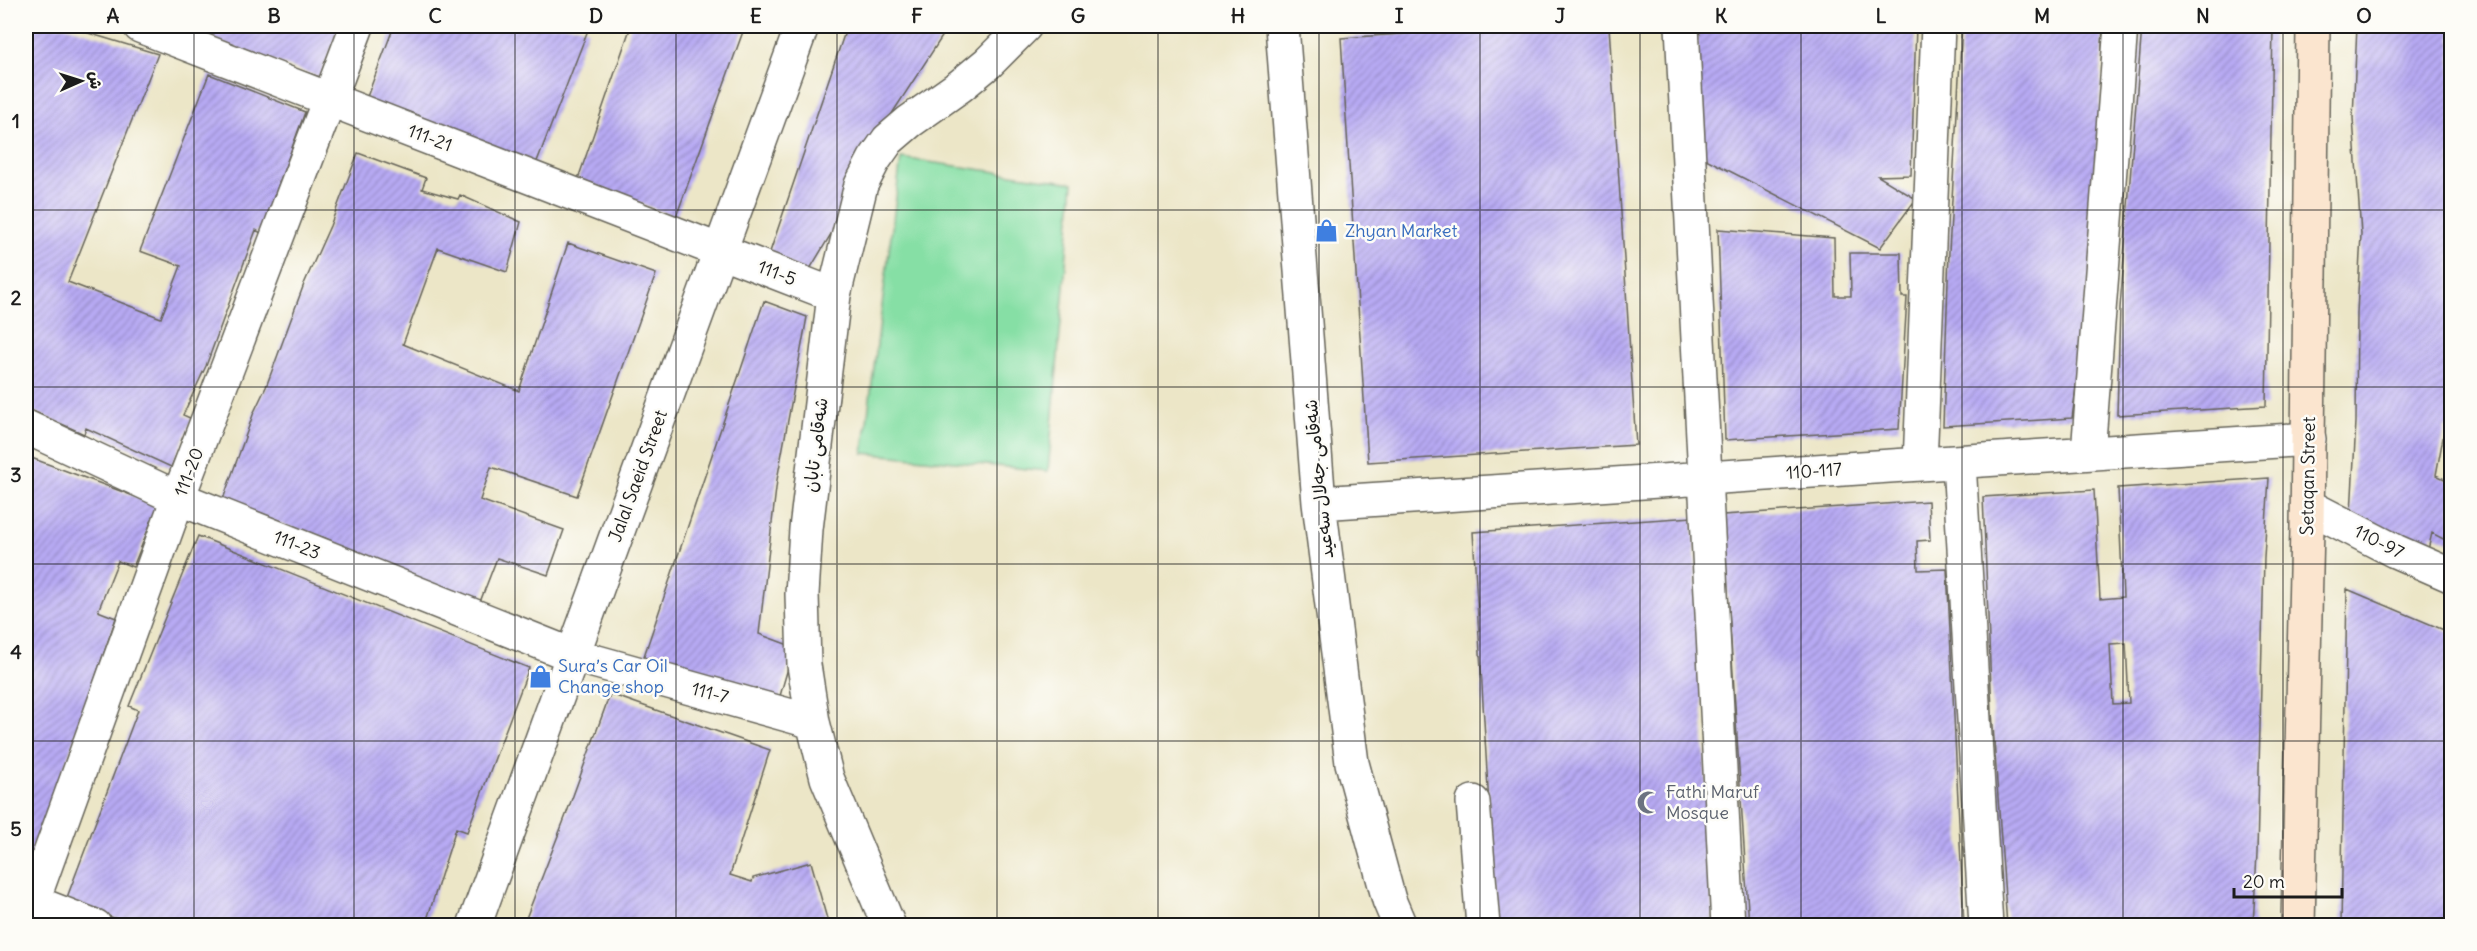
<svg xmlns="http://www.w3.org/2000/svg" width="2477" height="951" font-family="Delius,'Playpen Sans Arabic',sans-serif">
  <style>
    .green { fill: #86dfa5; stroke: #517e60; stroke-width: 1.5 }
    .building { fill: url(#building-hatch); fill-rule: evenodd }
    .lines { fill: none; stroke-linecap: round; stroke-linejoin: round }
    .street-casing { stroke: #656358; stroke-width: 36 }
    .secondary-casing { stroke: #656358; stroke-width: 36 }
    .street { stroke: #fff; stroke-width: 33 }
    .secondary { stroke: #fbe5cf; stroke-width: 33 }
    .grid { fill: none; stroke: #1c1c1c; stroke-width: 1.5; stroke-opacity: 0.55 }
    .labels { text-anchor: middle; stroke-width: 5; stroke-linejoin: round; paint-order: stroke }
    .street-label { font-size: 18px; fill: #1c1c1c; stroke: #fdfcf7 }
    .shop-label { font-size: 18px; fill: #366cbe; stroke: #fdfcf7; text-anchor: start }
    .worship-label { font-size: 18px; fill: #5b616d; stroke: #fdfcf7; text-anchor: start }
    .neatline { fill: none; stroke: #1c1c1c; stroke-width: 2 }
    .grid-label { font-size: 20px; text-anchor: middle; font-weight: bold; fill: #1c1c1c }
  </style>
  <defs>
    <pattern id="building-hatch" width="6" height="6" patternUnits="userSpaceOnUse" patternTransform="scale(1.5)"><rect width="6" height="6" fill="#b8aaf4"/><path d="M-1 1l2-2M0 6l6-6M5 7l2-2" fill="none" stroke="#958ac5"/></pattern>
  </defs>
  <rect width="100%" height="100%" fill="#fdfcf7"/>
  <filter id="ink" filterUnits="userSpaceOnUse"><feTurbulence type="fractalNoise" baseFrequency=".0167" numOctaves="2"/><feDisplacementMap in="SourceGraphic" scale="12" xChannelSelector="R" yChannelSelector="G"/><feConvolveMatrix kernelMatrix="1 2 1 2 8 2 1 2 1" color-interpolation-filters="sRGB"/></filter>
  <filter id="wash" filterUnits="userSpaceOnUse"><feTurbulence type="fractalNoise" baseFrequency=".008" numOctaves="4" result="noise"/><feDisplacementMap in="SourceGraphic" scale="24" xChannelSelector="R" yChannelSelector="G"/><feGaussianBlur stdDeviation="1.35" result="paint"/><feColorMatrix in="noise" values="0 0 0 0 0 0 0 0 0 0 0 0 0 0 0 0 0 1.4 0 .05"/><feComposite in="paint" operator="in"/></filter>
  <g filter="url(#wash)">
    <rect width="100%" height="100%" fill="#ece6c7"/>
    <path class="green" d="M 901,158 L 1073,183 L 1048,471 L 863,453 Z"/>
    <g id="blocks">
      <path class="building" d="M 26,26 L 65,26 L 158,54 L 68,282 L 161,318 L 181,266 L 140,251 L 209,74 L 305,112 L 261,233 L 256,230 L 206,366 L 183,415 L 192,419 L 171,467 L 86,428 L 84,434 L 26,408 Z
        M 170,26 L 340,26 L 320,77 Z
        M 394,26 L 577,26 L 588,30 L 536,164 L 365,102 Z
        M 631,26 L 745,26 L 676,217 L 578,179 Z
        M 847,26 L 949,26 L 876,138 L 840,219 L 807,274 L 770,252 Z
        M 1521,26 L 1609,26 L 1636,445 L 1368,462 L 1341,38 Z
        M 1697,26 L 1916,26 L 1911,175 L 1878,176 L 1916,199 L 1880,248 L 1702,157 Z
        M 1962,26 L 2103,26 L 2093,258 L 2072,418 L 1943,426 L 1949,251 Z
        M 2142,26 L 2273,26 L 2266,406 L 2117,415 L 2120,308 Z
        M 2357,26 L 2451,26 L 2451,428 L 2445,427 L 2436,475 L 2451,482 L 2451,543 L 2432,533 L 2427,554 L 2351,514 L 2356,422 L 2357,313 L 2361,234 L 2353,118 Z
        M 358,153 L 426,178 L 422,189 L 458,199 L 460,195 L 521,222 L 507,272 L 438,248 L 403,344 L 519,391 L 568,243 L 656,274 L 577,496 L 491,467 L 480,500 L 564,530 L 548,575 L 497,558 L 480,602 L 408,577 L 325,538 L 221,505 L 254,412 L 266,387 L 304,284 L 330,226 Z
        M 1718,229 L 1834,238 L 1835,296 L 1851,296 L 1850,253 L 1901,253 L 1902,297 L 1907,297 L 1899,429 L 1725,440 Z
        M 764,301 L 807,317 L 777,480 L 759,634 L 794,647 L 776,710 L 642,662 Z
        M 26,456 L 158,505 L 133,567 L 118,561 L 98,611 L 116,618 L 60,780 L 26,870 Z
        M 2269,478 L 2264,557 L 2257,854 L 2253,926 L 2007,926 L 1992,711 L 1983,497 L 2094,490 L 2100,599 L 2123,597 L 2118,488 ZM 2126,643 L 2129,703 L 2113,704 L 2110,644 Z
        M 1928,501 L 1930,540 L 1917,541 L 1918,570 L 1947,569 L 1964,926 L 1749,926 L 1723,515 Z
        M 1693,517 L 1713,926 L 1496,926 L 1473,532 Z
        M 198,536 L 529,668 L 467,832 L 456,828 L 425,926 L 135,926 L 66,900 L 138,710 L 129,706 Z
        M 2347,589 L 2451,633 L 2451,926 L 2341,926 Z
        M 610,694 L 770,750 L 730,875 L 752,882 L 753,878 L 811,862 L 829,926 L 523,926 L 566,815 Z"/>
    </g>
  </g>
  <g filter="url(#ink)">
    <use href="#blocks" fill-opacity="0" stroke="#656358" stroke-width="1.5"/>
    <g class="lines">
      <defs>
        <path id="street" d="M 140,26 L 834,295
          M 1282,26 L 1319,503 L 1352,763 L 1389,900 L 1400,926
          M 1682,26 L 1728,926
          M 26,427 L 178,498 L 572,655 L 813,722
          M 2088,453 L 2121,26
          M 1959,462 L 1986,926
          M 1920,464 L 1938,26
          M 1319,503 L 2309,439
          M 2308,506 L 2395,551 L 2452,576
          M 1473,802 L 1483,926
          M 26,899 L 95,926
          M 26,920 L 178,498 L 357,26
          M 474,926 L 802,26
          M 889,926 L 827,778 L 813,722 L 804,665 L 802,594 L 806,529 L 834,295 L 861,185 L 874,160 L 888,140 L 909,122 L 960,86 L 988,63 L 1025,26"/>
        <path id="secondary" d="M 2298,926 L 2307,527 L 2313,26"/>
      </defs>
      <use href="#street" class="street-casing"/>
      <use href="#secondary" class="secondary-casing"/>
      <use href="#street" class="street"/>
      <use href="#secondary" class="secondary"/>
    </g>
  </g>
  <path class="grid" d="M 194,26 L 194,926M 354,26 L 354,926M 515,26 L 515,926M 676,26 L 676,926M 837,26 L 837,926M 997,26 L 997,926M 1158,26 L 1158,926M 1319,26 L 1319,926M 1480,26 L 1480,926M 1640,26 L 1640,926M 1801,26 L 1801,926M 1962,26 L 1962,926M 2123,26 L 2123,926M 2283,26 L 2283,926M 26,210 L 2452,210M 26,387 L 2452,387M 26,564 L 2452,564M 26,741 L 2452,741"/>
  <defs>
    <symbol id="shop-bare" viewBox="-9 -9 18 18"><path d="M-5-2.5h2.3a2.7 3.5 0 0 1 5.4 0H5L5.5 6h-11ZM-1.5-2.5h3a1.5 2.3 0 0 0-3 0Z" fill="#3f7fe0" stroke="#fdfcf7" stroke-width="2.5" paint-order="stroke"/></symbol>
    <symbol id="mosque-bare" viewBox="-9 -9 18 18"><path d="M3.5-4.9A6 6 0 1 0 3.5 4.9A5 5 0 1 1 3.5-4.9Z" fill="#6b7280" stroke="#fdfcf7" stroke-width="2.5" paint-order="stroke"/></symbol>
  </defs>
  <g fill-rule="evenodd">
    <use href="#shop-bare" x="1310" y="214" width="33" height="33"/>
    <use href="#shop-bare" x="524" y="660" width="33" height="33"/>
    <use href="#mosque-bare" x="1632" y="786" width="33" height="33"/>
  </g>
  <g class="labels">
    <g class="street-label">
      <text transform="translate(430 138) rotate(21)" y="6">111-21</text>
      <text transform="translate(777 273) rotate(21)" y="6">111-5</text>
      <text transform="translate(816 445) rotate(-83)" y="6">شەقامی تابان</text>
      <text transform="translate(1814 471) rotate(-4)" y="6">110-117</text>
      <text transform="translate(189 472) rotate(-69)" y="6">111-20</text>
      <text transform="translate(638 476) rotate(-70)" y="6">Jalal Saeid Street</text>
      <text transform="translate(2308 476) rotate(-89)" y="6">Setaqan Street</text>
      <text transform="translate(1319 479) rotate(-96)" y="6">شەقامی جەلال سەعید</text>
      <text transform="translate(2379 542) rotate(27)" y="6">110-97</text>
      <text transform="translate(297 545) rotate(22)" y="6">111-23</text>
      <text transform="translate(710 693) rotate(15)" y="6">111-7</text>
    </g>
    <g class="shop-label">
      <text x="1345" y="237">Zhyan Market</text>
      <text x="558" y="672">Sura’s Car Oil<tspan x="558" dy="21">Change shop</tspan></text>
    </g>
    <g class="worship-label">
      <text x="1666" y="798">Fathi Maruf<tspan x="1666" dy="21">Mosque</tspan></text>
    </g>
  </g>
  <rect width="2477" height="951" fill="none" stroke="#fdfcf7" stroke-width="66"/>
  <g transform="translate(81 81) rotate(87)" stroke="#fdfcf7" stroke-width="4.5" paint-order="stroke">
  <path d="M0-4.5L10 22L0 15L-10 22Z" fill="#1c1c1c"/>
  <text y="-9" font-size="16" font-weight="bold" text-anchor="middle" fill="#1c1c1c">ش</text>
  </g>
  <path d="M2234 888v9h108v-9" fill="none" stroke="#1c1c1c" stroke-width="3"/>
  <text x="2243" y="888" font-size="18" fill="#1c1c1c" stroke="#fdfcf7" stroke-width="4.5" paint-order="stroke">20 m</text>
  <rect x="33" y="33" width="2411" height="885" class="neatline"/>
  <g class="grid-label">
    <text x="113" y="23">A</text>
    <text x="274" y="23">B</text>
    <text x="435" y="23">C</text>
    <text x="596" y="23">D</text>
    <text x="756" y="23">E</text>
    <text x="917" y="23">F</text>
    <text x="1078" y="23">G</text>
    <text x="1238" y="23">H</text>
    <text x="1399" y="23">I</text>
    <text x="1560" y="23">J</text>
    <text x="1721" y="23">K</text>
    <text x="1881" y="23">L</text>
    <text x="2042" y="23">M</text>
    <text x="2203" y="23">N</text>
    <text x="2364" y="23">O</text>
    <text x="16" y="128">1</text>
    <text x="16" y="305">2</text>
    <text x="16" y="482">3</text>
    <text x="16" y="659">4</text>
    <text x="16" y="836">5</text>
  </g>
</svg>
